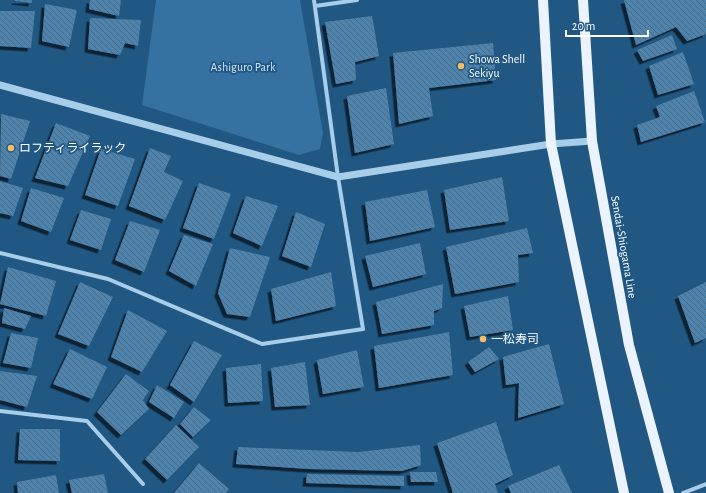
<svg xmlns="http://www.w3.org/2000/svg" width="706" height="493" font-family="'Alegreya Sans','Noto Sans JP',sans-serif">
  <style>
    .green { fill: #3571a1 }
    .building { fill: url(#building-back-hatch); filter: url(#shadow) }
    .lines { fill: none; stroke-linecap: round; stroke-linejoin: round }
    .minor { stroke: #a8cde9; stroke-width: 4 }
    .tertiary { stroke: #a8cde9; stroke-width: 7 }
    .primary { stroke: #ebf4fe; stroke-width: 10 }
    .poi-dot { fill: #f5bd69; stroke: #215783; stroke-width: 1.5 }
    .labels { text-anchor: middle; stroke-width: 3.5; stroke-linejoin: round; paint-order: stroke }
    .poi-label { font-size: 12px; fill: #fff; stroke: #215783; text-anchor: start }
    .park-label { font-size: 12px; fill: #cce4f7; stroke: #215783 }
    .street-label { font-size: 12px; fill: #fff; stroke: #215783 }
  </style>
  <defs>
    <pattern id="building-back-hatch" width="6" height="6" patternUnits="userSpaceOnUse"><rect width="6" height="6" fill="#4d83ad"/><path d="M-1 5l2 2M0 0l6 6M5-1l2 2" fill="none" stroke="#4d6a81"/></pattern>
    <filter id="shadow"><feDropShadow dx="-3.5" dy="3.5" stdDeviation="0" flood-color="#0009"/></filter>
  </defs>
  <rect width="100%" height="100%" fill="#215783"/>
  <path class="green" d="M 156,0 L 300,0 L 323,133 L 320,149 L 299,155 L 142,105 Z"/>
  <path class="building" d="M 15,0 L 32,0 L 32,3 L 15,1 Z
    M 90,0 L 121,0 L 119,16 L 89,9 Z
    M 624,0 L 706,0 L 706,34 L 687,41 L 676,27 L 636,45 Z
    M 45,4 L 77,10 L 69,47 L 42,41 Z
    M 0,11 L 35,11 L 31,48 L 0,46 Z
    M 372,16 L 379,56 L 355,62 L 356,80 L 336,84 L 325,22 Z
    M 90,18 L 141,20 L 138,46 L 125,43 L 120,55 L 88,49 Z
    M 672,35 L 677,49 L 643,61 L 637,50 Z
    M 493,43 L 496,80 L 429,88 L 433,116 L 399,124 L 393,53 Z
    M 683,52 L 694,84 L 658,95 L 649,66 Z
    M 386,88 L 394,144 L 355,153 L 347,96 Z
    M 694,91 L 705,122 L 641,142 L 637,125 L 660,117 L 656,106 Z
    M 1,114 L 30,121 L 11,179 L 0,176 Z
    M 56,123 L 90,136 L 68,186 L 35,178 Z
    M 150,148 L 171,156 L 164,172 L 183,181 L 165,220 L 129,206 Z
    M 101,149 L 135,159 L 118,206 L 85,195 Z
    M 502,177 L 509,221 L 450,230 L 444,190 Z
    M 0,181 L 23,188 L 13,216 L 0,213 Z
    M 199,183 L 231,194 L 214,239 L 183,228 Z
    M 31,188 L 64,198 L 51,232 L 21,221 Z
    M 427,190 L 435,227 L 370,241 L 365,202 Z
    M 246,196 L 278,206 L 262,246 L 233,233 Z
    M 81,210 L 111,219 L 101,250 L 70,240 Z
    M 296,212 L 325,224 L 311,267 L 282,256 Z
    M 130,221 L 160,230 L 144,272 L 115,260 Z
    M 527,228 L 533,253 L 518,255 L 519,282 L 455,294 L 446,247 Z
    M 184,235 L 213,244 L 196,286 L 169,271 Z
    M 420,243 L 426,274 L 373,287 L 365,256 Z
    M 230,248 L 270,257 L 250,317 L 227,314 L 218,293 Z
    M 8,267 L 56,281 L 46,316 L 0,304 Z
    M 331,272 L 336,306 L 276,321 L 271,289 Z
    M 80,282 L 113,297 L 89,346 L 58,334 Z
    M 706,282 L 706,338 L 695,343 L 678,296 Z
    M 443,284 L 442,308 L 434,311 L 434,325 L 382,334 L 376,302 Z
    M 508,296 L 513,330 L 470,337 L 464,306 Z
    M 4,308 L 31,316 L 25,329 L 2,323 Z
    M 128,310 L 167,331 L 142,372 L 111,357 Z
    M 449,332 L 453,375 L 379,388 L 374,346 Z
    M 11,333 L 38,338 L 31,368 L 3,363 Z
    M 194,341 L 222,355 L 194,402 L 170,385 Z
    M 549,344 L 564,404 L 518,418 L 519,383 L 506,385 L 503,357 Z
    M 489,347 L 499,359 L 475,372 L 468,362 Z
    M 70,349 L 107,367 L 92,399 L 53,384 Z
    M 357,350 L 364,387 L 323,394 L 317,360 Z
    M 305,362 L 310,405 L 275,407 L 271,368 Z
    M 261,364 L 263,401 L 228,403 L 226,368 Z
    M 0,371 L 37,376 L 27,407 L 0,400 Z
    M 126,374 L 149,391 L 143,400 L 149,409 L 121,435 L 97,412 Z
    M 157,385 L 184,402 L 174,418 L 149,402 Z
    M 194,407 L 211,420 L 193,437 L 180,424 Z
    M 496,422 L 513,475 L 495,484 L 498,493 L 453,493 L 437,443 Z
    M 176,425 L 199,447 L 167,480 L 145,459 Z
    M 20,429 L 60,429 L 60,461 L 18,460 Z
    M 420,445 L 421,465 L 402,471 L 309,469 L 236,464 L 238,447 L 358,452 Z
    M 199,463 L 229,489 L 226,493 L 174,493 Z
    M 559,465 L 572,493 L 511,493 L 508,486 Z
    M 410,472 L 436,472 L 438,482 L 411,482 Z
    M 104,474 L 108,493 L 72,493 L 69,480 Z
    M 307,474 L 404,476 L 404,486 L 306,483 Z
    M 56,475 L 59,493 L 18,493 L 17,482 Z"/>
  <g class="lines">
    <path class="minor" d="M 315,6 L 357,0
      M 0,253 L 108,279 L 262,344 L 363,329 L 338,177 L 314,0
      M 0,411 L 87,421 L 143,484
      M 683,493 L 706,484"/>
    <path class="tertiary" d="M 0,85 L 338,177 L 551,144 L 592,141"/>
    <path class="primary" d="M 543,0 L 551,144 L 624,493
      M 583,0 L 592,141 L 629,345 L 669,493"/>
  </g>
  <g class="poi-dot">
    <circle cx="461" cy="66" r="4"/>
    <circle cx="11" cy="148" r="4"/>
    <circle cx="483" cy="339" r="4"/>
  </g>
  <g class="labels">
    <g class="poi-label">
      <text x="469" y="63">Showa Shell<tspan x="469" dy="14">Sekiyu</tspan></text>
      <text x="19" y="152">ロフティライラック</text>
      <text x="491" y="343">一松寿司</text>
    </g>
    <g class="park-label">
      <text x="243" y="71">Ashiguro Park</text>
    </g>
    <g class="street-label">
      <text transform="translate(624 247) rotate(80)" y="4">Sendai-Shiogama Line</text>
    </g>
  </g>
  <path d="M566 30v6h82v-6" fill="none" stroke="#ffffff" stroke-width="2"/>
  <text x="572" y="30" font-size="12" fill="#ffffff" stroke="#215783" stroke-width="3" paint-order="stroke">20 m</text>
</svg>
